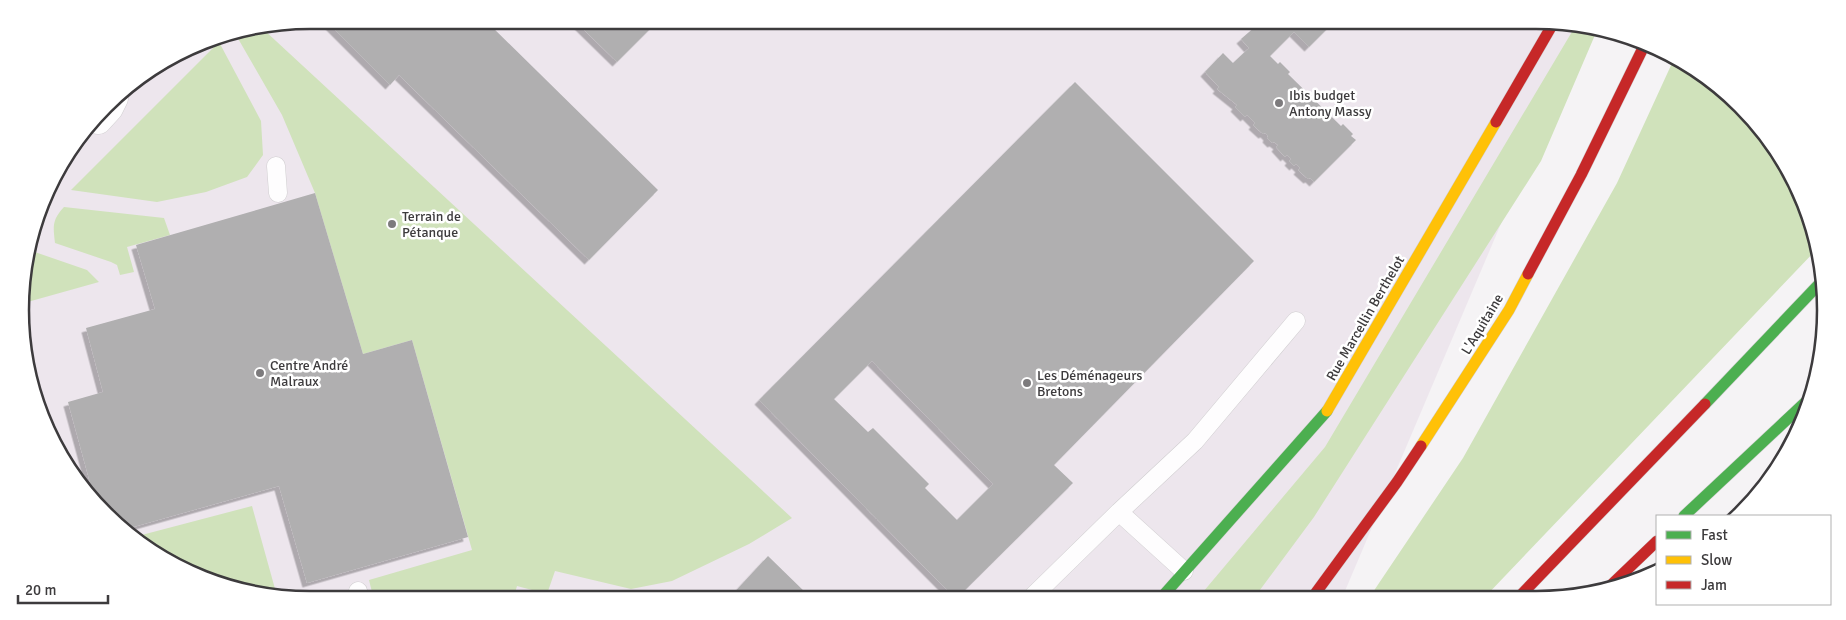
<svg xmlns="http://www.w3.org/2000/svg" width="1846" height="620" font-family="Signika,sans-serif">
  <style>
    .built { fill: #ede6ed }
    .green { fill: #d0e2bb }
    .building { fill: #b0afb0; fill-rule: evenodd; filter: url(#shadow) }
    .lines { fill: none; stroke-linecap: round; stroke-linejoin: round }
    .lane-casing { stroke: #d0ced0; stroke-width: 19 }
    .street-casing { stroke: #d0ced0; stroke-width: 29 }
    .fast-casing { stroke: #d0ced0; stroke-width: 12 }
    .slow-casing { stroke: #d0ced0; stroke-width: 12 }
    .jam-casing { stroke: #d0ced0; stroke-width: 12 }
    .lane { stroke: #fefdfe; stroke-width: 18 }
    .street { stroke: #fefdfe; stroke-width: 28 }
    .fast { stroke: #4caf50; stroke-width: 11 }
    .slow { stroke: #ffc107; stroke-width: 11 }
    .jam { stroke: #c62828; stroke-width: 11 }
    .poi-dot { fill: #7d7b7d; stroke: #fff; stroke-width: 2 }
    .labels { text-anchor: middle; stroke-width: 5; stroke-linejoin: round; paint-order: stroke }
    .poi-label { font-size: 14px; fill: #3d3b3d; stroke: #fff; text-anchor: start }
    .street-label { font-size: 14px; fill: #3d3b3d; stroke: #fff }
    .rim { fill: none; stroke: #3d3b3d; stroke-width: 2.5 }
  </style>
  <defs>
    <filter id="shadow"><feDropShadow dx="-4.5" dy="4.5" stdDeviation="0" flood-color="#0004"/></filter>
  </defs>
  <rect width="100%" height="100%" fill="#f5f3f5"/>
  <path class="built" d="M 310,20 L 1536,20 L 1585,26 L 1342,598 L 310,600 L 235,590 L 149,551 L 69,471 L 30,385 L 22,272 L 50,181 L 119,92 L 199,42 Z"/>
  <path class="green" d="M 1576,25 L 1598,28 L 1541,161 L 1314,517 L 1254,598 L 1198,598 L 1325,447 Z
    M 263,29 L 792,518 L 749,544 L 672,581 L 631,589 L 555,571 L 547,594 L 517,586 L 513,600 L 374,600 L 369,580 L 472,550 L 412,340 L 363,354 L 315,193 L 282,115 L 236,35 Z
    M 219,42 L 261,121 L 263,155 L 247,177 L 206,192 L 157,202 L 71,190 Z
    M 1673,61 L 1712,80 L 1787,165 L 1816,250 L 1484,598 L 1369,598 L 1463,458 L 1617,183 Z
    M 64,207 L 164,218 L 170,235 L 127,247 L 134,272 L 120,275 L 117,265 L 111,262 L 55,243 C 53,226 52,220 64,207 Z
    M 29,250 L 87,270 L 99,282 L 24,303 L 22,272 Z
    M 252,506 L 277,596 L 235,590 L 149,551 L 134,537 Z"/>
  <path class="building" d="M 327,20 L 485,20 L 658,190 L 589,260 L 399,75 L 390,85 L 326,21 Z
    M 574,20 L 659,20 L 617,62 Z
    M 1263,20 L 1336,20 L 1309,47 L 1294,32 L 1270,56 L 1278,64 L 1280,62 L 1290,72 L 1288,74 L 1341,126 L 1343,124 L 1353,134 L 1351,136 L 1356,140 L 1314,182 L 1310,178 L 1308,179 L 1298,170 L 1300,168 L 1296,164 L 1294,166 L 1289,161 L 1291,159 L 1287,155 L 1285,157 L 1276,147 L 1278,145 L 1274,142 L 1272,143 L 1267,138 L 1268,136 L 1265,133 L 1263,134 L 1253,125 L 1255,123 L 1247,115 L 1245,117 L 1235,107 L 1237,105 L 1217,89 L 1219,87 L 1205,72 L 1223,53 L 1233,63 L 1249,48 L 1241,39 Z
    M 1075,82 L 1254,261 L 1054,465 L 1073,483 L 956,599 L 759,400 ZM 872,361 L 993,484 L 957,520 L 925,488 L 929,484 L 873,428 L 868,432 L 834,399 Z
    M 315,193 L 363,354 L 412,340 L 468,537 L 307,583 L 279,486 L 126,529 L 94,497 L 68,402 L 103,392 L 86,328 L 155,309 L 136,245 Z
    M 768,556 L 807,594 L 813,599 L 734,599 L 731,596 Z"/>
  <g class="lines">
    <defs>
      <path id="lane" d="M 276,166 L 278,193
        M 1119,512 L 1195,441 L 1296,321
        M 358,591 L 360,600
        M 1030,599 L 1119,512 L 1184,571"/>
      <path id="street" d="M 98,120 L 109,108 L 114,98"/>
      <path id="fast" d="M 1705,404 L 1823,280
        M 1684,516 L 1812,396
        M 1161,598 L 1327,411"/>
      <path id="slow" d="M 1327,411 L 1496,122
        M 1421,446 L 1509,310 L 1528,274"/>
      <path id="jam" d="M 1496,122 L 1554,22
        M 1528,274 L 1581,175 L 1644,46
        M 1607,589 L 1657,541
        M 1312,598 L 1397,482 L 1421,446
        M 1518,598 L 1705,404"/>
    </defs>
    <use href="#lane" class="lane-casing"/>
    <use href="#street" class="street-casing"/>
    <use href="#fast" class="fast-casing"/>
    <use href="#slow" class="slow-casing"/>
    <use href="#jam" class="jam-casing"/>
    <use href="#lane" class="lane"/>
    <use href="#street" class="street"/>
    <use href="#fast" class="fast"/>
    <use href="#slow" class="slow"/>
    <use href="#jam" class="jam"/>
  </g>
  <g class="poi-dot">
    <circle cx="1279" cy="103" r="5"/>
    <circle cx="392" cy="224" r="5"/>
    <circle cx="260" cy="373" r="5"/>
    <circle cx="1027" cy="383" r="5"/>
  </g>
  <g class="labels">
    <g class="poi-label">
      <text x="1289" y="100">Ibis budget<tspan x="1289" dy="16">Antony Massy</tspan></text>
      <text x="402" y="221">Terrain de<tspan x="402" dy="16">Pétanque</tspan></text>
      <text x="270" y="370">Centre André<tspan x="270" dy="16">Malraux</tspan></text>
      <text x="1037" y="380">Les Déménageurs<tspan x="1037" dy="16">Bretons</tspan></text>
    </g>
    <g class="street-label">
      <text transform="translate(1365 318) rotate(-60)" y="5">Rue Marcellin Berthelot</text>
      <text transform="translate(1482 324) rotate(-59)" y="5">L'Aquitaine</text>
    </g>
  </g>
  <path d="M0 0H1846V620H0ZM310 29H1536A281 281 0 0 1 1817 310V310A281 281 0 0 1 1536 591H310A281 281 0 0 1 29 310V310A281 281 0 0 1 310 29Z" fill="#fff" fill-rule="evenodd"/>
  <path class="rim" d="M310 29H1536A281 281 0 0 1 1817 310V310A281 281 0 0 1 1536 591H310A281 281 0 0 1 29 310V310A281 281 0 0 1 310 29Z"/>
  <rect x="1656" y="515" width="175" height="90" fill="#ffffff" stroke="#b1b1b1"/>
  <rect x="1666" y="531" width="25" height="8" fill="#4caf50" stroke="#b1b1b1"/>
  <text x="1701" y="540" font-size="15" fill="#3d3b3d">Fast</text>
  <rect x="1666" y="556" width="25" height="8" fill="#ffc107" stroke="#b1b1b1"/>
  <text x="1701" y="565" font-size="15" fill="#3d3b3d">Slow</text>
  <rect x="1666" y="581" width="25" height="8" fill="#c62828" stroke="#b1b1b1"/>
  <text x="1701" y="590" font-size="15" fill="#3d3b3d">Jam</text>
  <path d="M18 595v8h90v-8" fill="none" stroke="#3d3b3d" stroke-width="2.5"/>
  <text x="25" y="595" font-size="15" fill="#3d3b3d" stroke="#ffffff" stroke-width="4" paint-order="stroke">20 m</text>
</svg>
